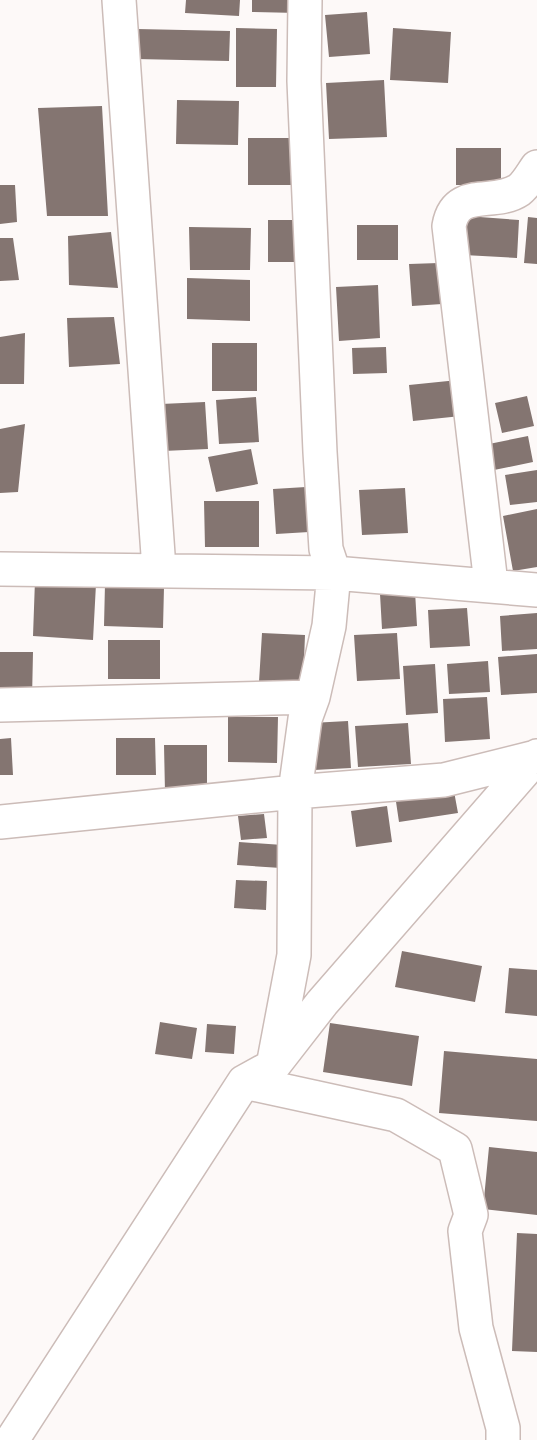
<svg xmlns="http://www.w3.org/2000/svg" width="537" height="1440" font-family="Inter,sans-serif">
  <style>
    .building { fill: #847571 }
    .lines { fill: none; stroke-linecap: round; stroke-linejoin: round }
    .minor-casing { stroke: #ccbcb8; stroke-width: 36 }
    .minor { stroke: #fff; stroke-width: 33 }
  </style>
  <rect width="100%" height="100%" fill="#fdf9f8"/>
  <path class="building" d="M 186,0 L 240,0 L 239,16 L 185,13 Z
    M 252,0 L 298,0 L 298,13 L 252,12 Z
    M 367,12 L 370,54 L 329,57 L 325,15 Z
    M 236,28 L 277,29 L 276,87 L 236,87 Z
    M 393,28 L 451,32 L 448,83 L 390,80 Z
    M 137,29 L 230,31 L 229,61 L 136,59 Z
    M 384,80 L 387,137 L 329,139 L 326,83 Z
    M 177,100 L 239,101 L 238,145 L 176,144 Z
    M 102,106 L 108,216 L 47,216 L 38,108 Z
    M 248,138 L 292,138 L 292,185 L 248,185 Z
    M 456,148 L 501,148 L 501,185 L 456,185 Z
    M 0,185 L 15,185 L 17,222 L 0,224 Z
    M 466,216 L 519,220 L 517,258 L 464,255 Z
    M 528,217 L 537,218 L 537,264 L 524,263 Z
    M 268,220 L 296,220 L 296,262 L 268,262 Z
    M 357,225 L 398,225 L 398,260 L 357,260 Z
    M 189,227 L 251,228 L 250,270 L 190,270 Z
    M 111,232 L 118,288 L 69,285 L 68,236 Z
    M 0,238 L 13,238 L 19,280 L 0,281 Z
    M 439,263 L 442,304 L 412,306 L 409,264 Z
    M 187,278 L 250,280 L 250,321 L 187,319 Z
    M 378,285 L 380,338 L 339,341 L 336,287 Z
    M 114,317 L 120,364 L 69,367 L 67,318 Z
    M 25,333 L 24,384 L 0,384 L 0,337 Z
    M 212,343 L 257,343 L 257,391 L 212,391 Z
    M 386,347 L 387,373 L 353,374 L 352,348 Z
    M 458,380 L 461,416 L 413,421 L 409,385 Z
    M 527,396 L 534,426 L 502,433 L 495,403 Z
    M 256,397 L 259,442 L 219,444 L 216,400 Z
    M 205,402 L 208,449 L 163,451 L 161,404 Z
    M 25,424 L 18,492 L 0,493 L 0,429 Z
    M 528,436 L 533,462 L 494,470 L 489,444 Z
    M 251,449 L 258,484 L 216,492 L 208,457 Z
    M 537,470 L 537,502 L 510,505 L 505,475 Z
    M 306,487 L 309,532 L 276,534 L 273,489 Z
    M 405,488 L 408,533 L 362,535 L 359,490 Z
    M 204,501 L 259,501 L 259,547 L 205,547 Z
    M 537,509 L 537,567 L 513,571 L 503,516 Z
    M 35,580 L 96,584 L 93,640 L 33,636 Z
    M 105,584 L 164,587 L 163,628 L 104,626 Z
    M 415,591 L 417,626 L 382,629 L 380,594 Z
    M 467,608 L 470,646 L 430,648 L 428,610 Z
    M 537,613 L 537,649 L 502,651 L 500,616 Z
    M 262,633 L 305,635 L 303,685 L 259,682 Z
    M 397,633 L 400,679 L 357,681 L 354,635 Z
    M 108,640 L 160,640 L 160,679 L 108,679 Z
    M 0,652 L 33,652 L 32,699 L 0,699 Z
    M 537,654 L 537,693 L 501,695 L 498,657 Z
    M 488,661 L 490,692 L 449,694 L 447,664 Z
    M 435,664 L 438,713 L 406,715 L 403,666 Z
    M 487,697 L 490,739 L 445,742 L 443,699 Z
    M 228,717 L 278,717 L 277,763 L 228,762 Z
    M 348,721 L 351,768 L 314,770 L 311,723 Z
    M 408,723 L 411,764 L 358,767 L 355,726 Z
    M 11,738 L 13,775 L 0,775 L 0,739 Z
    M 116,738 L 155,738 L 156,775 L 116,775 Z
    M 164,745 L 207,745 L 207,792 L 165,792 Z
    M 453,786 L 458,813 L 399,822 L 395,795 Z
    M 387,806 L 392,842 L 356,847 L 351,811 Z
    M 264,814 L 267,838 L 241,840 L 238,816 Z
    M 239,842 L 283,845 L 281,868 L 237,865 Z
    M 236,880 L 267,881 L 266,910 L 234,908 Z
    M 402,951 L 482,966 L 475,1002 L 395,987 Z
    M 509,968 L 537,970 L 537,1016 L 505,1013 Z
    M 160,1022 L 197,1028 L 192,1059 L 155,1054 Z
    M 330,1023 L 419,1036 L 412,1086 L 323,1072 Z
    M 207,1024 L 236,1026 L 234,1054 L 205,1052 Z
    M 444,1051 L 537,1059 L 537,1121 L 439,1113 Z
    M 489,1147 L 537,1152 L 537,1215 L 483,1209 Z
    M 517,1233 L 537,1234 L 537,1352 L 512,1351 Z"/>
  <g class="lines">
    <defs>
      <path id="minor" d="M 119,0 L 159,569
        M 0,569 L 334,573 L 537,590
        M 491,584 L 449,226 C 456,186 494,207 519,190 C 526,185 532,174 537,167
        M 0,705 L 313,697
        M 0,822 L 295,792 L 444,780 L 536,757
        M 273,1066 L 294,955 L 295,792 L 305,719 L 313,697 L 329,626 L 334,573 L 326,549 L 320,452 L 304,81 L 305,0
        M 244,1082 L 396,1115 L 455,1149 L 471,1215 L 465,1231 L 476,1328 L 503,1428 L 503,1440
        M 12,1440 L 244,1082 L 273,1066 L 322,1003 L 537,756"/>
    </defs>
    <use href="#minor" class="minor-casing"/>
    <use href="#minor" class="minor"/>
  </g>
</svg>
